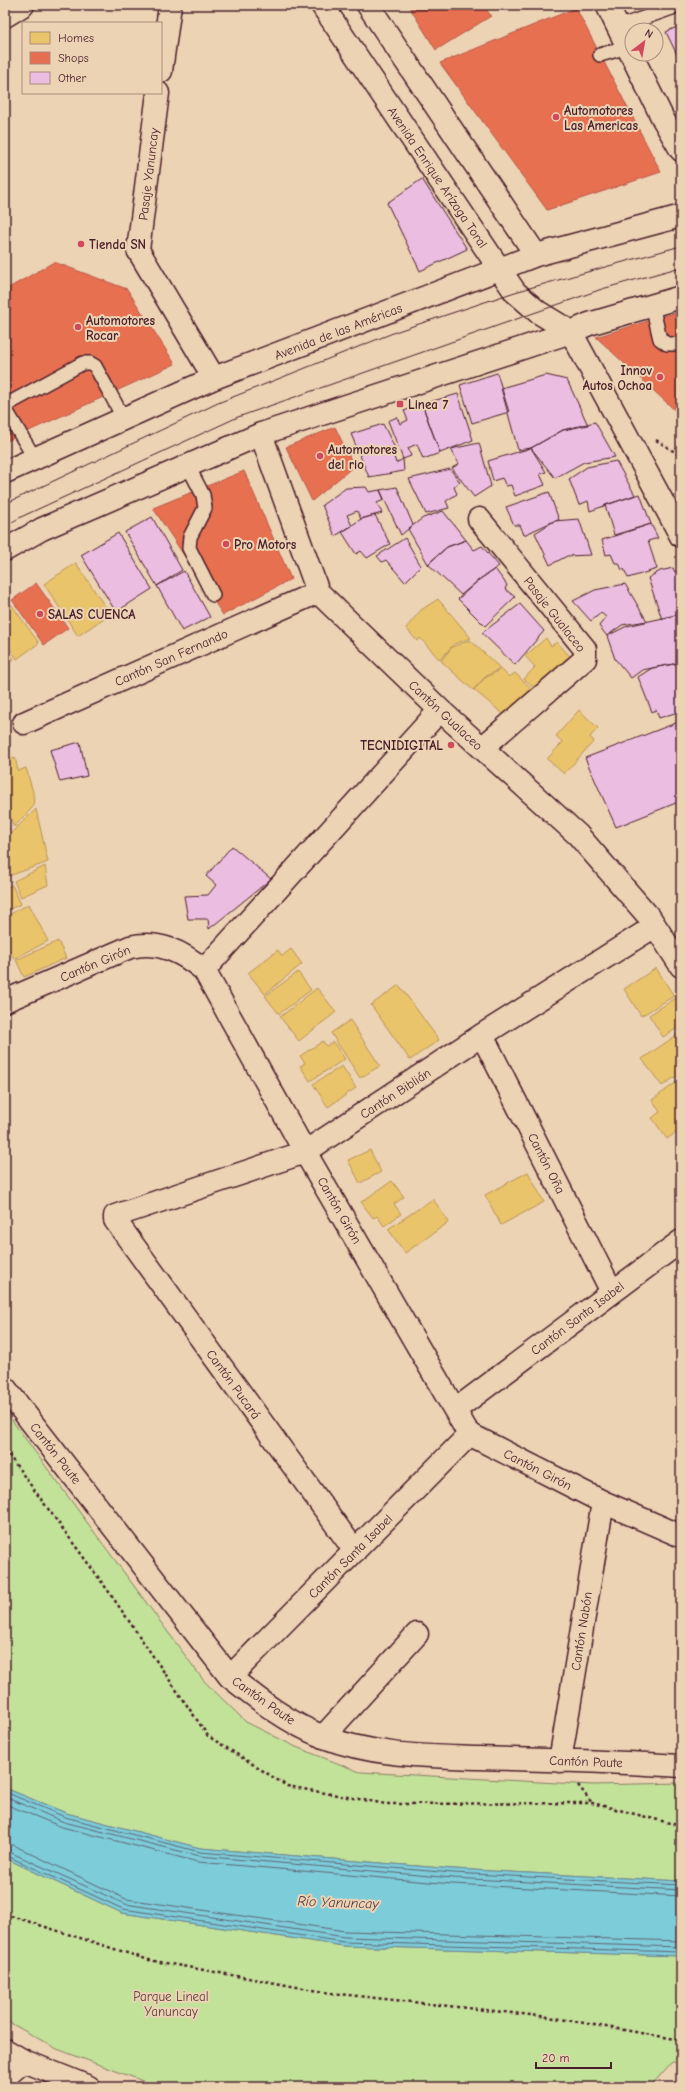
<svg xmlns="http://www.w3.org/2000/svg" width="686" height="2092" font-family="'Comic Neue',sans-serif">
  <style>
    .green { fill: #c2e199; stroke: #868062 }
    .water { fill: #7dccda; stroke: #698794 }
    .homes { fill: #e9c46a; stroke: #b99257 }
    .shops { fill: #e76f51; stroke: #b85746 }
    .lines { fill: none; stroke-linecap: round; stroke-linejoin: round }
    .shore { stroke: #5e6471; stroke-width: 1 }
    .building { fill: #ebbde1; stroke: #4a1f2b }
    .lane-casing { stroke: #4a1f2b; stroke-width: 16 }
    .street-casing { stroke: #4a1f2b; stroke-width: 25 }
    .secondary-casing { stroke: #4a1f2b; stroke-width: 25 }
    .primary-casing { stroke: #4a1f2b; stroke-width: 25 }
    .path { stroke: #4a1f2b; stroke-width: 2.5; stroke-dasharray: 3 3; stroke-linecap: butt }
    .lane { stroke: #ecd3b4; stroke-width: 13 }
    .street { stroke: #ecd3b4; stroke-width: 22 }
    .secondary { stroke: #ecd3b4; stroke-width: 22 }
    .primary { stroke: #ecd3b4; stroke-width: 22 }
    .tram { stroke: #4a1f2b; stroke-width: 1 }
    .poi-dot { fill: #d1495b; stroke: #ecd3b4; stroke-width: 1.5 }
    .labels { text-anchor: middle; stroke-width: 4; stroke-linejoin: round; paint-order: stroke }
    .poi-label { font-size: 13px; font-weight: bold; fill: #4a1f2b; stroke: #ecd3b4; text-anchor: start }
    .street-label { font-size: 13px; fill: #4a1f2b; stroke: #ecd3b4 }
    .park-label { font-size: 13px; fill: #5c3c3c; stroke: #ecd3b4 }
    .water-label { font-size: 14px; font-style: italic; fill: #523945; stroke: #ecd3b4 }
  </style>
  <rect width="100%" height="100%" fill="#ecd3b4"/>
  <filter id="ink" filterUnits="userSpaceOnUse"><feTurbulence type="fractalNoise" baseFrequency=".025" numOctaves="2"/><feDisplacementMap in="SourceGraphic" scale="8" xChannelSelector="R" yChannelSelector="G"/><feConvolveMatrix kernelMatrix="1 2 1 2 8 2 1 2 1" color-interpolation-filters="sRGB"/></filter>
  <g filter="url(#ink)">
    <path class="green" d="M 5,1411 L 204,1681 L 246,1722 L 296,1747 L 360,1772 L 593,1785 L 681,1783 L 681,1881 L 453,1869 L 200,1848 L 66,1813 L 5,1788 Z
      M 5,1858 L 122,1913 L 344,1946 L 681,1956 L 681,2063 L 672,2062 L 650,2087 L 159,2087 L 57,2049 L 5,2020 Z"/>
    <path class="water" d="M 5,1788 L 66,1813 L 200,1848 L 453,1869 L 681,1881 L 681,1956 L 344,1946 L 122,1913 L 5,1858 Z"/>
    <path class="homes" d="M 76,563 L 110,614 L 78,636 L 44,584 Z
      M 438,599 L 471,638 L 454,644 L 440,660 L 420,638 L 417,641 L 406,628 L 421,610 Z
      M 11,604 L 39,643 L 17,659 L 5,642 L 5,608 Z
      M 546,638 L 551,646 L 557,642 L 576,663 L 539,692 L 524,679 L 535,667 L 525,656 Z
      M 470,640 L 500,668 L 485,677 L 473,690 L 441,661 L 452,647 Z
      M 5,649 L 14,659 L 5,663 Z
      M 501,669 L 509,677 L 515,673 L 536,693 L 509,719 L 474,690 L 485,678 Z
      M 579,710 L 598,728 L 590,737 L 594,741 L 564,774 L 547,759 L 563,742 L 556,736 Z
      M 15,757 L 18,771 L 26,768 L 33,792 L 34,806 L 14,827 L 10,817 L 5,818 L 5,760 Z
      M 36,809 L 48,862 L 6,877 L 5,842 L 11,833 Z
      M 5,826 L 10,829 L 5,837 Z
      M 45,866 L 48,885 L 21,897 L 14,881 Z
      M 12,885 L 21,904 L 5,911 L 5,888 Z
      M 29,904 L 48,941 L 14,959 L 5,942 L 5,917 Z
      M 58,941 L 66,958 L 24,977 L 16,960 Z
      M 291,949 L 302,964 L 265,994 L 248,973 L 278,950 L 282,956 Z
      M 656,968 L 674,996 L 641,1016 L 624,989 Z
      M 298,972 L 311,990 L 279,1014 L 265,996 Z
      M 399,985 L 439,1040 L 410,1060 L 371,1005 Z
      M 317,988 L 336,1012 L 299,1041 L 280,1017 Z
      M 676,998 L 681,1005 L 681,1026 L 663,1037 L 649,1015 Z
      M 350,1020 L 380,1066 L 360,1078 L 331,1033 Z
      M 681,1032 L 681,1073 L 662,1086 L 642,1059 Z
      M 323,1041 L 326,1046 L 333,1042 L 345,1059 L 310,1081 L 300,1066 L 305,1063 L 300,1056 Z
      M 342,1066 L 356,1088 L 328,1107 L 313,1084 Z
      M 681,1079 L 681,1129 L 667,1139 L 652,1118 L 660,1112 L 652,1100 Z
      M 370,1150 L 381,1172 L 360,1183 L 348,1160 Z
      M 528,1172 L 544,1202 L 501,1225 L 485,1195 Z
      M 392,1181 L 404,1197 L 394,1204 L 401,1214 L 384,1226 L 377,1216 L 373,1218 L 361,1202 Z
      M 433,1199 L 449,1222 L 405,1253 L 388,1229 Z"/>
    <path class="shops" d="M 408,5 L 483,5 L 491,16 L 436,50 Z
      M 576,8 L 661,172 L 547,210 L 440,63 Z
      M 54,262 L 127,289 L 175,364 L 5,442 L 5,290 Z
      M 681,311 L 681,416 L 596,337 Z
      M 335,427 L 354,466 L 312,501 L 286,447 Z
      M 244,471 L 291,579 L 223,615 L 153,508 Z
      M 36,583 L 68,628 L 44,645 L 12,600 Z"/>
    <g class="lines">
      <path class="shore" d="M 5,1792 L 65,1817 L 200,1852 L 453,1873 L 681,1885
        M 5,1797 L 64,1822 L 199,1856 L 453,1878 L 681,1890
        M 5,1804 L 62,1827 L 198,1862 L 452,1884 L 681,1896
        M 5,1844 L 13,1845 L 126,1899 L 345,1931 L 681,1941
        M 5,1850 L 125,1904 L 345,1937 L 681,1947
        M 5,1855 L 123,1909 L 344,1942 L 681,1952"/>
    </g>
    <path class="building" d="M 681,25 L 681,63 L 666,32 Z
      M 422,179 L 467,249 L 420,271 L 387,203 Z
      M 497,373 L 509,412 L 472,423 L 460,385 Z
      M 546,375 L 567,380 L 588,425 L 563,430 L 531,448 L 518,450 L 501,388 Z
      M 458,394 L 473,440 L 440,453 L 422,404 Z
      M 422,404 L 440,453 L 423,459 L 417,444 L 408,448 L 411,456 L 403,459 L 388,421 L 397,417 L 400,424 L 408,420 L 404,411 Z
      M 595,422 L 615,457 L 584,462 L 555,478 L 531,448 L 563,430 Z
      M 383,424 L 395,448 L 391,448 L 396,463 L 403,459 L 404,471 L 369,477 L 351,434 Z
      M 479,443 L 491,486 L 474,497 L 452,468 L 459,464 L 451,449 Z
      M 531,448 L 546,472 L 540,474 L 545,485 L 515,496 L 511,485 L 506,486 L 502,478 L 493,481 L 488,461 Z
      M 616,461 L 635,495 L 590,511 L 588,501 L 579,505 L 569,479 L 587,467 Z
      M 450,469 L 460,482 L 454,487 L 457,494 L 446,501 L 449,508 L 426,514 L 409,479 Z
      M 366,487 L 369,492 L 380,490 L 384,500 L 377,503 L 382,513 L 361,519 L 357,511 L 347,515 L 352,526 L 335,536 L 322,505 L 346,488 Z
      M 397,487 L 413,525 L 401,535 L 380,490 Z
      M 549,492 L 559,520 L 554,521 L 524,535 L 520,525 L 514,525 L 506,507 Z
      M 640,494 L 651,524 L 614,535 L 605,505 Z
      M 443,511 L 466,540 L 447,547 L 428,564 L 408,529 L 423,518 Z
      M 375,515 L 390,544 L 367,558 L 361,551 L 356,554 L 342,532 L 361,519 Z
      M 152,517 L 182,570 L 157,586 L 125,532 Z
      M 579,519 L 591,555 L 567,556 L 550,565 L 535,533 L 554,521 Z
      M 651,524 L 658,538 L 648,541 L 657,569 L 628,578 L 624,569 L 622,570 L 619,563 L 615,563 L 611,554 L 606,555 L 602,540 Z
      M 118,533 L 152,589 L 116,612 L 81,555 Z
      M 405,538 L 421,566 L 405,582 L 386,560 L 382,562 L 377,556 Z
      M 466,540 L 474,550 L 482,546 L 499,566 L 480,579 L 461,595 L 428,564 L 447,547 Z
      M 673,568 L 675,572 L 681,570 L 681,613 L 662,619 L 648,578 L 660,571 Z
      M 495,569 L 507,585 L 505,589 L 515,597 L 485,626 L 458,599 L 480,579 Z
      M 184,571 L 210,617 L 182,631 L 157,586 Z
      M 625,584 L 647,621 L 622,625 L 607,636 L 599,626 L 606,617 L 601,613 L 591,621 L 573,601 L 595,590 Z
      M 520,604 L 544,631 L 515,665 L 482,633 Z
      M 681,614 L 681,661 L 679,663 L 642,670 L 631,678 L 615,659 L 607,636 L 627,626 Z
      M 679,663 L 681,673 L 677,673 L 681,682 L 681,711 L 659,718 L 656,710 L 652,712 L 638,677 L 652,668 Z
      M 681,721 L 681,801 L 616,827 L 585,758 Z
      M 80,742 L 87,776 L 60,782 L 50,750 Z
      M 232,846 L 271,879 L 209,929 L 208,919 L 188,919 L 184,896 L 208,895 L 216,885 L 206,876 Z"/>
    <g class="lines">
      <defs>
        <path id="lane" d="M 618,27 L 672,8 L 674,5
          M 600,55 L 627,47
          M 652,305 L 660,339 L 667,344 L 681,344
          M 35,459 L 6,410 L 8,404 L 83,363 L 90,363 L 95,366 L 124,419
          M 188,466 L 203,495 L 205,508 L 190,537 L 189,548 L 213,595"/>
        <path id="street" d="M 5,16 L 23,5
          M 161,71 L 170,5
          M 158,93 L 138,250 L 214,378
          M 571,332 L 681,536
          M 261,434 L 318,592 L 440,710 L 578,835 L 650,918 L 681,966
          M 479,519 L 585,649 L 585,659 L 482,748
          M 24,723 L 318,592
          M 204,970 L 440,710
          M 5,1001 L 130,947 C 159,940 182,952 204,970 L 305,1152 L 467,1431 L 473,1436 L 603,1502 L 681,1536
          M 482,1035 L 612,1292
          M 5,1388 L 230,1677 C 259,1700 288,1723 324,1737 C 373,1756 427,1756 479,1758 C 546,1760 614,1761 681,1766
          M 455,1410 L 681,1241
          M 355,1551 L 115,1220 L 115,1216 L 305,1152 L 482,1035 L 655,926
          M 230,1677 L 470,1434
          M 323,1737 L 417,1634
          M 560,1761 L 603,1502
          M 5,2077 L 24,2061"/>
        <path id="secondary" d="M 607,5 L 663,119 L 681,150
          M 5,2050 L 24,2061 L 89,2087"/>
        <path id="primary" d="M 322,5 L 515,292 L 538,312 L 571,332
          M 368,5 L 536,255
          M 5,472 L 214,378 L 536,255 L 681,216
          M 5,550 L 42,529 L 261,434 L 571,332 L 589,324 L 681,297"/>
      </defs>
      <use href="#lane" class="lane-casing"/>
      <use href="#street" class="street-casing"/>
      <use href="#secondary" class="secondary-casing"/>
      <use href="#primary" class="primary-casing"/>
      <path class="path" d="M 656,440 L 681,456
        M 5,1450 L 109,1592 L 208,1736 L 287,1786 L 386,1804 L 592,1803 L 681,1826
        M 578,1785 L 592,1803
        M 5,1914 L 149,1960 L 330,1993 L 549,2017 L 681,2040"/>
      <use href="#lane" class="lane"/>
      <use href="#street" class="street"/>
      <use href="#secondary" class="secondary"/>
      <use href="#primary" class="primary"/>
      <path class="tram" d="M 5,504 L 218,403 L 398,331 L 515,292 L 681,246
        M 5,526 L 23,516 L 238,417 L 602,289 L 681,267"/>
    </g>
  </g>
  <g class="poi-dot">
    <circle cx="556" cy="117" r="4"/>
    <circle cx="81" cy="244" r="4"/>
    <circle cx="78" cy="327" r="4"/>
    <circle cx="660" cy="377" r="4"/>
    <rect x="396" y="400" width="8" height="8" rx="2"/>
    <circle cx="320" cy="456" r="4"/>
    <circle cx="226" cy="544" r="4"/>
    <circle cx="40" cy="614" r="4"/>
    <circle cx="451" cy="745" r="4"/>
  </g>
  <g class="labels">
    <g class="poi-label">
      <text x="564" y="115">Automotores<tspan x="564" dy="15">Las Americas</tspan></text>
      <text x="89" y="249">Tienda SN</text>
      <text x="86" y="325">Automotores<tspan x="86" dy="15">Rocar</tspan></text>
      <text x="652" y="375" text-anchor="end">Innov<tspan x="652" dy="15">Autos Ochoa</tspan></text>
      <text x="408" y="409">Linea 7</text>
      <text x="328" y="454">Automotores<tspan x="328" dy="15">del rio</tspan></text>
      <text x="234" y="549">Pro Motors</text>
      <text x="48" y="619">SALAS CUENCA</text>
      <text x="443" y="750" text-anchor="end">TECNIDIGITAL</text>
    </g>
    <g class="street-label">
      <text transform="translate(148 174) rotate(-83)" y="5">Pasaje Yanuncay</text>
      <text transform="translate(438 177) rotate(56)" y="5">Avenida Enrique Arízaga Toral</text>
      <text transform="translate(338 331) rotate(-21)" y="5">Avenida de las Américas</text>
      <text transform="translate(555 614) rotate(52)" y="5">Pasaje Gualaceo</text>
      <text transform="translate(171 657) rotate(-24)" y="5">Cantón San Fernando</text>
      <text transform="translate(446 715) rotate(43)" y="5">Cantón Gualaceo</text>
      <text transform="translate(95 963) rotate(-23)" y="5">Cantón Girón</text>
      <text transform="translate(395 1093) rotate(-33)" y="5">Cantón Biblián</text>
      <text transform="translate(547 1163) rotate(63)" y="5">Cantón Oña</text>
      <text transform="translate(340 1210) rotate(60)" y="5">Cantón Girón</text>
      <text transform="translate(577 1318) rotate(-37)" y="5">Cantón Santa Isabel</text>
      <text transform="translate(234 1384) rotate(54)" y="5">Cantón Pucará</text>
      <text transform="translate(56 1453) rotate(52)" y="5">Cantón Paute</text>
      <text transform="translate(538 1469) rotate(27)" y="5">Cantón Girón</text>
      <text transform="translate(350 1556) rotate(-45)" y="5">Cantón Santa Isabel</text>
      <text transform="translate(581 1631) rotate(-81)" y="5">Cantón Nabón</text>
      <text transform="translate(264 1700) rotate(35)" y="5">Cantón Paute</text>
      <text transform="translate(586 1761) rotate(2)" y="5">Cantón Paute</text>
    </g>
    <g class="park-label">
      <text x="171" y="2001">Parque Lineal<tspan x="171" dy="15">Yanuncay</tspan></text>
    </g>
    <g class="water-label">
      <text transform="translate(338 1902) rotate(2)" y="5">Río Yanuncay</text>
    </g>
  </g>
  <rect width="686" height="2092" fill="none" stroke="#ecd3b4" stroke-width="20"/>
  <rect x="10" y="10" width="666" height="2072" fill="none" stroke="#4a1f2b" stroke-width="1.5" filter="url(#ink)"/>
  <rect x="22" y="22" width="140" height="72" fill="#ecd3b4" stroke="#ab8b7d"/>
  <rect x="30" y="32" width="20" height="12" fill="#e9c46a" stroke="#ab8b7d"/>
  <text x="58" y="42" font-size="12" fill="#4a1f2b">Homes</text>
  <rect x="30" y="52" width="20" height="12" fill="#e76f51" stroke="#ab8b7d"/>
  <text x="58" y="62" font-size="12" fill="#4a1f2b">Shops</text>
  <rect x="30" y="72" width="20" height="12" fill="#ebbde1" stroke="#ab8b7d"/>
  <text x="58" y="82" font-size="12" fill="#4a1f2b">Other</text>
  <g transform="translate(644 42) rotate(31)"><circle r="19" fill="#ecd3b4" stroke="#ab8b7d"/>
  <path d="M0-3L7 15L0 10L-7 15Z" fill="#d1495b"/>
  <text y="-6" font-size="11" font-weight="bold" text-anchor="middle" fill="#4a1f2b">N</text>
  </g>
  <path d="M536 2062v6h75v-6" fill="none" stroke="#4a1f2b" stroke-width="2"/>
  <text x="542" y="2062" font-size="12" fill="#4a1f2b" stroke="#ecd3b4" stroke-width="3" paint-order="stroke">20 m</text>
</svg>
